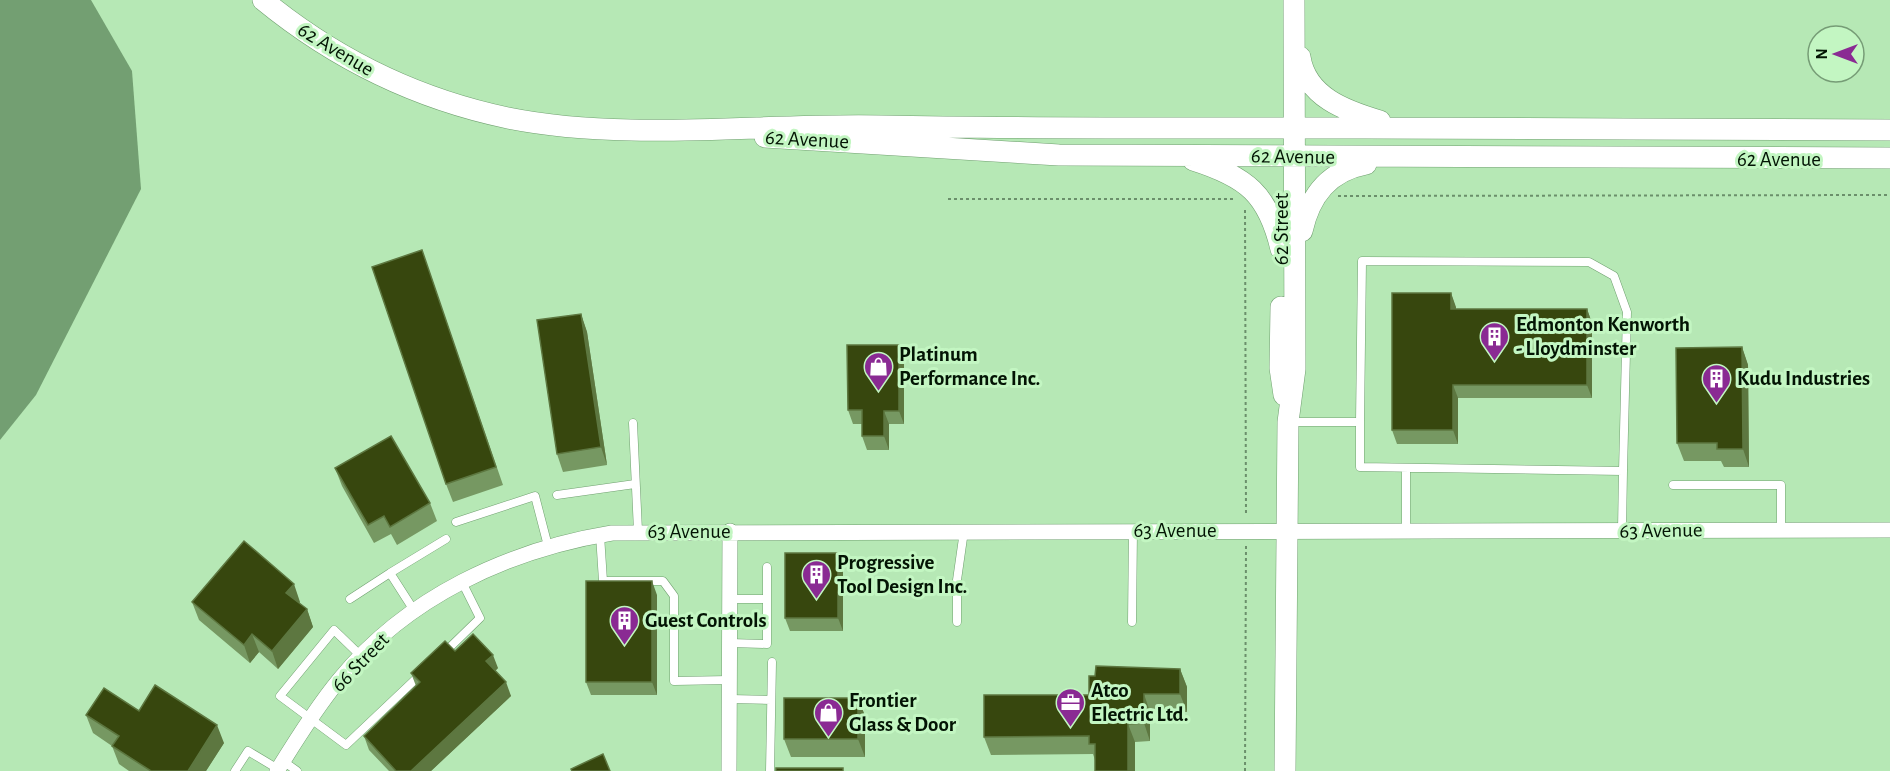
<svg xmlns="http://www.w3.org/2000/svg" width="1890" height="771" font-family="'Alegreya Sans',sans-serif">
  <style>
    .water { fill: #739f72 }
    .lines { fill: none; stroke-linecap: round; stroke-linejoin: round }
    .lane-casing { stroke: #70a070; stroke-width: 9 }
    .street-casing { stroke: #70a070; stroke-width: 16 }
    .secondary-casing { stroke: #70a070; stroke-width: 22 }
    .path { stroke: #6b8f6b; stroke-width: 2; stroke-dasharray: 3 3; stroke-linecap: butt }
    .lane { stroke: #fff; stroke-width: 8 }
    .street { stroke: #fff; stroke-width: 15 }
    .secondary { stroke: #fff; stroke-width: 21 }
    .wall { fill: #769862 }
    .shaded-wall { fill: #5d7740 }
    .building { fill: #37470e; stroke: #5d7740; stroke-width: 1.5 }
    .labels { text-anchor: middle; stroke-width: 6; stroke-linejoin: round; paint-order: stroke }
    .street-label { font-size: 21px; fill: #031404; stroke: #c3f6c2 }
    .poi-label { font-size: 21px; font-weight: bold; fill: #031404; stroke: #c3f6c2; text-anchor: start }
  </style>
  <rect width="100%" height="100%" fill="#b6e8b5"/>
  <path class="water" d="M 0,0 L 91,0 L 132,71 L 141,189 L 36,395 L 0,440 Z"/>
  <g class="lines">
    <defs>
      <path id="lane" d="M 1290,422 L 1360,422 L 1360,467 L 1623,471 L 1622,530
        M 1360,422 L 1362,261 L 1589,262 L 1614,276 L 1627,312 L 1623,471
        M 633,423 L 638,531
        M 1406,469 L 1406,530
        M 1673,485 L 1781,485 L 1781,529
        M 557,495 L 635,484
        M 456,522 L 535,496 L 548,546
        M 600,535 L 603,581 L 663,581 L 674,596 L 674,681 L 729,680
        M 767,567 L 767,599
        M 350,599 L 390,573
        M 415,612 L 390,573 L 446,539
        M 957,622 L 957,580 L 964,531
        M 1132,622 L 1133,530
        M 730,643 L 767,644 L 767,599 L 730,599
        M 445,652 L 480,618 L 462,582
        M 361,656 L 334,630 L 280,696 L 346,745 L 420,675
        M 730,699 L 771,700
        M 283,761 L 297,771
        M 235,771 L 248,751 L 278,769
        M 770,771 L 772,662"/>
      <path id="street" d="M 277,771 C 296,740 316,708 339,680 C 407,597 508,550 612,533 L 1890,530
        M 729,771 L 730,531"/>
      <path id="secondary" d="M 263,0 C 335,59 417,99 508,118 C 628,142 761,123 882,126 C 1043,129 1204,128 1365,128 C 1540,128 1715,130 1890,130
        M 1300,57 C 1306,97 1346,111 1380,121
        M 765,137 L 1059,155 L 1890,158
        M 1193,160 C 1247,177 1268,194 1281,249
        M 1302,231 C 1310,195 1329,171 1366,164
        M 1281,307 L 1280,368 L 1284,395
        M 1285,771 L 1288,422 L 1295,369 L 1294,0"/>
    </defs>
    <use href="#lane" class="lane-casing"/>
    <use href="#street" class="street-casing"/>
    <use href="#secondary" class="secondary-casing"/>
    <path class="path" d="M 1338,196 L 1890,195
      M 948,199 L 1234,199
      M 1245,210 L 1246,516
      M 1245,771 L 1246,546"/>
    <use href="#lane" class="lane"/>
    <use href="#street" class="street"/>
    <use href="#secondary" class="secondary"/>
  </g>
  <path class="wall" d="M 428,268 L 503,485 L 453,502 L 446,484 Z
    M 1451,293 L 1456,309 L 1587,309 L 1592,323 L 1592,398 L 1458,398 L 1458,444 L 1397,444 L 1392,430 Z
    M 581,314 L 587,332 L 607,465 L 563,472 L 557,454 Z
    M 899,345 L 904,359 L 904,424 L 889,424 L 889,450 L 867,450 L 862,436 L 862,424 L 853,424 L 848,410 Z
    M 1742,347 L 1748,365 L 1749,467 L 1724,467 L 1721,461 L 1684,461 L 1677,443 Z
    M 335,468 L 430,503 L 437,521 L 397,545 L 391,534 L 374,543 L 342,486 Z
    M 843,567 L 843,631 L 790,631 L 785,618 Z
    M 657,595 L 657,695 L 591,695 L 586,682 Z
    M 192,602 L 300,602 L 299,603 L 307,609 L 313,627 L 278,669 L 259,652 L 250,663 L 199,620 Z
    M 455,651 L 498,668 L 495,671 L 511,696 L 431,771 L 389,771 L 369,750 L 364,736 L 416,686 L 411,673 Z
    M 1180,669 L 1187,687 L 1187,712 L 1150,712 L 1150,741 L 1135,742 L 1135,771 L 1095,771 L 1095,760 L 1093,754 L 991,755 L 984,737 L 1089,695 Z
    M 858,698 L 865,716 L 865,757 L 791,757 L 784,739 Z
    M 139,711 L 224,743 L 206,771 L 129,771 L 119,764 L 112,746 L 93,733 L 86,715 Z"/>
  <path class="shaded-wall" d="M 1451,293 L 1456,307 L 1456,323 L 1451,309 Z
    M 1587,309 L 1592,323 L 1592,398 L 1587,385 Z
    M 581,314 L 587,332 L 607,465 L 601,447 Z
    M 899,345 L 904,359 L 904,424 L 899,411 Z
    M 1742,347 L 1748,365 L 1749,467 L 1743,449 Z
    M 1453,385 L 1458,398 L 1458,444 L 1453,430 Z
    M 884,411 L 889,424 L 889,450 L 884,436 Z
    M 838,553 L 843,567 L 843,631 L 838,618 Z
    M 652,581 L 657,595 L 657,695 L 652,682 Z
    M 294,584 L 300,602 L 293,611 L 286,593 Z
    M 307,609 L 313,627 L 278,669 L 272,651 Z
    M 252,634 L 259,652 L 250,663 L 244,645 Z
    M 493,655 L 498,668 L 491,675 L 486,661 Z
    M 1180,669 L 1187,687 L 1187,712 L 1180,694 Z
    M 506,682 L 511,696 L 431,771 L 411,771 Z
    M 1144,694 L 1150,712 L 1150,741 L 1144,723 Z
    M 858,698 L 865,716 L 865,757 L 858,739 Z
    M 1128,724 L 1135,742 L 1135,771 L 1128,771 Z
    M 217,725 L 224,743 L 206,771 L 188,771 Z"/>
  <path class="building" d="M 422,250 L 496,467 L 446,484 L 372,267 Z
    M 1392,293 L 1451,293 L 1451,309 L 1587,309 L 1587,385 L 1453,385 L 1453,430 L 1392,430 Z
    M 581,314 L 601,447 L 557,454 L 537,320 Z
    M 847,345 L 899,345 L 899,411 L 884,411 L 884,436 L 862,436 L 862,410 L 848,410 Z
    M 1742,347 L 1743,449 L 1717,449 L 1717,443 L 1677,443 L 1676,348 Z
    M 391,436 L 430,503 L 390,527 L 384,516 L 368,525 L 335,468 Z
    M 244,541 L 294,584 L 286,593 L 307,609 L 272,651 L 252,634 L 244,645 L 192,602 Z
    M 785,553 L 838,553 L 838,618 L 785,618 Z
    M 586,581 L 652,581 L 652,682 L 586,682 Z
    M 473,634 L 493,655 L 486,661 L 506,682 L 411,771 L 396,771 L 364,736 L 420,682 L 411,673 L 445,641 L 455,651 Z
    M 1096,666 L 1180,669 L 1180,694 L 1144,694 L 1144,723 L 1128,724 L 1128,771 L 1095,771 L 1095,744 L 1089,744 L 1089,736 L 984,737 L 984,695 L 1089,695 L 1089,676 L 1095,676 Z
    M 155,685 L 217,725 L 188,771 L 151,771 L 112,746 L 119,736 L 86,715 L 104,688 L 139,711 Z
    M 784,698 L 858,698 L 858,739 L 784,739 Z
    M 603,754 L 610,771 L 572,771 L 571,769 Z
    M 776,768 L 843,768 L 843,771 L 776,771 Z"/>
  <defs>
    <symbol id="building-pin" viewBox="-11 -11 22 30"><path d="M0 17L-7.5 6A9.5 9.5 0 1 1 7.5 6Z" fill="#8a2a93" stroke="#c3f6c2"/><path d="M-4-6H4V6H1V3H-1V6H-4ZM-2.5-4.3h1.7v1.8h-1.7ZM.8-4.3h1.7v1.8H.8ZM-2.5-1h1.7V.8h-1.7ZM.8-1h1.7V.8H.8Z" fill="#fff"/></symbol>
    <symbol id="shop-pin" viewBox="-11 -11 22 30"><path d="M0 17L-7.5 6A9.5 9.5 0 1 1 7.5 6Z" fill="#8a2a93" stroke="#c3f6c2"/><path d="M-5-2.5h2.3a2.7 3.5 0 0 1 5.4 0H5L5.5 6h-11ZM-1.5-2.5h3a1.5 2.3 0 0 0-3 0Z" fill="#fff"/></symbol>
    <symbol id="office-pin" viewBox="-11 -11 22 30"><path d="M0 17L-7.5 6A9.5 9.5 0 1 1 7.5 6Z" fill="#8a2a93" stroke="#c3f6c2"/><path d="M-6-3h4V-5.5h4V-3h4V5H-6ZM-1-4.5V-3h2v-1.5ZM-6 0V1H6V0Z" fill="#fff"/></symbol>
  </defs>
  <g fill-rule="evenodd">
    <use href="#building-pin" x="1478" y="320" width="33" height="45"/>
    <use href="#shop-pin" x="862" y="350" width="33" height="45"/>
    <use href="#building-pin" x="1700" y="362" width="33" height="45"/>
    <use href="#building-pin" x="800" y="558" width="33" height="45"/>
    <use href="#building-pin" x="608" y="604" width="33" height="45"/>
    <use href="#office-pin" x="1054" y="686" width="33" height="45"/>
    <use href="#shop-pin" x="812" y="696" width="33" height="45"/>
  </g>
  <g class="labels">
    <g class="street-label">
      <text transform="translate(336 49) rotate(31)" y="7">62 Avenue</text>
      <text transform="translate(807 139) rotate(3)" y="7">62 Avenue</text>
      <text transform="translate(1293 156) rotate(1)" y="7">62 Avenue</text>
      <text x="1779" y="166">62 Avenue</text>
      <text transform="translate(1281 229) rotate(-90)" y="7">62 Street</text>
      <text x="1175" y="537">63 Avenue</text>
      <text transform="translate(1661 530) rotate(-1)" y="7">63 Avenue</text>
      <text x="689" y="538">63 Avenue</text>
      <text transform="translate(360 662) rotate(-46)" y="7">66 Street</text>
    </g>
    <g class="poi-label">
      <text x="1516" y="331">Edmonton Kenworth<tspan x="1516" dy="24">- Lloydminster</tspan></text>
      <text x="899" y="361">Platinum<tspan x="899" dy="24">Performance Inc.</tspan></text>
      <text x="1737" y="385">Kudu Industries</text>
      <text x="837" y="569">Progressive<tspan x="837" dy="24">Tool Design Inc.</tspan></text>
      <text x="645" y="627">Guest Controls</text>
      <text x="1091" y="697">Atco<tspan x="1091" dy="24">Electric Ltd.</tspan></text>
      <text x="849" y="707">Frontier<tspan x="849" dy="24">Glass &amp; Door</tspan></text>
    </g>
  </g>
  <g transform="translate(1836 54) rotate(270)"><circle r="28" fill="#c3f6c2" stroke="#769c76" stroke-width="1.5"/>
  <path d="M0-4.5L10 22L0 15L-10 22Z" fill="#8a2a93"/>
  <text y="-9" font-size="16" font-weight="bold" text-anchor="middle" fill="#031404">N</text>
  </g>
</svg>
